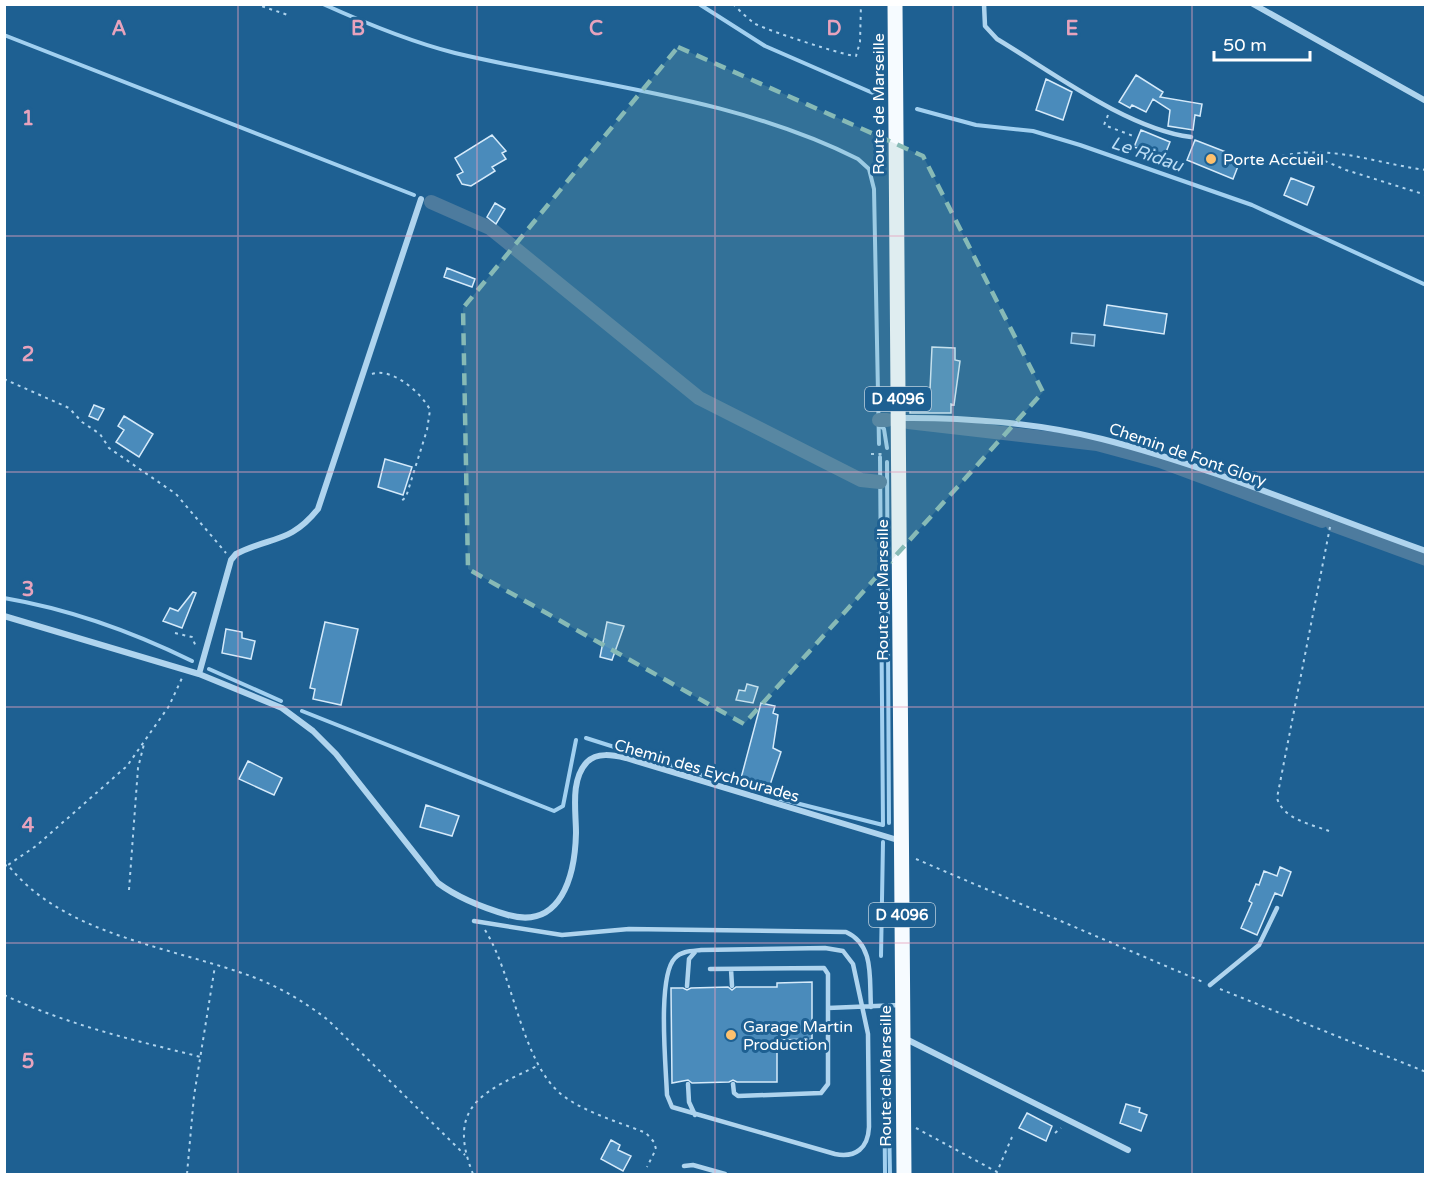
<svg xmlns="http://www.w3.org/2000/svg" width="1430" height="1179" font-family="'Varela Round',sans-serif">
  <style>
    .water { fill: #4d7b9e; stroke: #a2d0f0; stroke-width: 1.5 }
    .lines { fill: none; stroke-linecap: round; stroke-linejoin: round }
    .stream { stroke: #a2d0f0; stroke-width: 4 }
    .canal { stroke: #4d7b9e; stroke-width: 14 }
    .building { fill: #4a8bbb; stroke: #d5eafa; stroke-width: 1.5 }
    .path { stroke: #afd4ee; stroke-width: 2; stroke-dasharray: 3 4.5; stroke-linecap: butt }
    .service { stroke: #afd4ee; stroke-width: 4.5 }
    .minor { stroke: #afd4ee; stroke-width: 6 }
    .primary { stroke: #f6fbff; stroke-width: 15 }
    .marked { fill: #87bab6; fill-opacity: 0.2; stroke: #87bab6; stroke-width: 4.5; stroke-dasharray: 12 8; stroke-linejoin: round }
    .grid { fill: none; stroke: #e7a3bd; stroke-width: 1.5; stroke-opacity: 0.55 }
    .poi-dot { fill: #fdc16e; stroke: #1e6092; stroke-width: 2 }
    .labels { text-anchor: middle; stroke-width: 6; stroke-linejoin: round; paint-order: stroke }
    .shield { fill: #1e6092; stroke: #bccfde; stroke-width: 1.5 }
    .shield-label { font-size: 15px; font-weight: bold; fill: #fff }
    .street-label { font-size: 16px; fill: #fff; stroke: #1e6092 }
    .poi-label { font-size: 16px; fill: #fff; stroke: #1e6092; text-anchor: start }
    .water-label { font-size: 18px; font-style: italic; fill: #bbddf5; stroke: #1e6092 }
    .grid-label { font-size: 20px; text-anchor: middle; font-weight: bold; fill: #e7a3bd; stroke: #1e6092; stroke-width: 6; stroke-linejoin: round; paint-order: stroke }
  </style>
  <rect width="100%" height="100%" fill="#1e6092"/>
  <path class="water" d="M 1072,333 L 1095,335 L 1094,346 L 1071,343 Z"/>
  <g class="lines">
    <path class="stream" d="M 323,4 C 365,23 411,42 455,53 C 589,85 733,96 858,159 L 869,169 L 874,189 L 879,444
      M 699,4 L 765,46 L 882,97
      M 4,35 L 414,195
      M 917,109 L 976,125 L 1033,131 L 1080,145 L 1252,205 L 1426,285
      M 879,424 L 884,429 L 887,448
      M 887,462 L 889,823
      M 4,598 C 69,609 133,632 192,661
      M 209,669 L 281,701
      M 302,711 L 554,811 L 563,806 L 576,740
      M 586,738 L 715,779
      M 780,799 L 883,825 L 880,457
      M 881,956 L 883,842
      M 884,1059 L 888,1069 L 890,1174
      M 884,1061 L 885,1174"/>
    <path class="canal" d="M 431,202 L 490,228 L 699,398 L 861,480 L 880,482
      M 879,420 L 887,420
      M 908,422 L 1097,444 L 1160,461 L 1322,521
      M 1333,525 L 1426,559"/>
  </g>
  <path class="building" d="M 1136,75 L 1163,92 L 1160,97 L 1202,104 L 1200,116 L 1195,115 L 1193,130 L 1168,126 L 1170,110 L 1153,99 L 1146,112 L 1132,105 L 1130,108 L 1119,102 Z
    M 1046,79 L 1072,92 L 1063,120 L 1036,110 Z
    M 1141,130 L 1170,142 L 1164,157 L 1134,147 Z
    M 492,135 L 506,151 L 502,153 L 506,159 L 492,167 L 495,171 L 471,186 L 462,184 L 457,175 L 463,172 L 455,158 Z
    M 1195,140 L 1231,154 L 1230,157 L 1240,161 L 1233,179 L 1187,160 Z
    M 1291,178 L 1314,187 L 1307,205 L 1284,195 Z
    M 495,203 L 505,209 L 496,224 L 487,217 Z
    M 447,268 L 475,279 L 472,287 L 444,277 Z
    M 1107,305 L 1167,314 L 1164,334 L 1104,325 Z
    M 932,347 L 955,348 L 955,360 L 960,361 L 954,405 L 951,404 L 951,413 L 910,413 L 911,391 L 930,390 Z
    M 94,405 L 104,409 L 98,420 L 89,416 Z
    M 124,416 L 153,434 L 139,457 L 116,442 L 124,430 L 118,426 Z
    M 385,459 L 412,467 L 403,495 L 378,487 Z
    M 193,592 L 196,593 L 182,628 L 163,621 L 170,608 L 178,611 Z
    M 325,622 L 358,629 L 341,705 L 313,699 L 315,689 L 310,688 Z
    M 607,622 L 624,626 L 612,660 L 600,657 Z
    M 226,629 L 242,632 L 242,638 L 255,641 L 251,659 L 222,653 Z
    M 747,684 L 758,687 L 753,703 L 736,700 L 739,690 L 745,691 Z
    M 761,703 L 775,706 L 773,713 L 778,715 L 773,748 L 781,752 L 769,788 L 740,782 Z
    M 248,761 L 282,778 L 274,795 L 239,779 Z
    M 426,805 L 459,816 L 452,836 L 420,827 Z
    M 1280,867 L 1291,872 L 1282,896 L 1275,893 L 1257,935 L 1241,928 L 1252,903 L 1249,901 L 1256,884 L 1259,885 L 1264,871 L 1277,876 Z
    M 812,982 L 812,1039 L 777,1040 L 777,1082 L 737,1082 L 733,1080 L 729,1082 L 692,1083 L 688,1080 L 672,1083 L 671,988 L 683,988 L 687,990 L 691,988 L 728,987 L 732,990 L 736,987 L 777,987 L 777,983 Z
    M 1126,1104 L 1140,1108 L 1139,1112 L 1147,1115 L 1141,1131 L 1120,1123 Z
    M 1027,1113 L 1052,1126 L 1046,1141 L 1019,1128 Z
    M 611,1140 L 620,1145 L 618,1150 L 631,1156 L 623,1171 L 601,1159 Z"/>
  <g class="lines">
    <path class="path" d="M 255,4 L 288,15
      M 733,4 C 740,11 747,18 754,23 C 762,29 849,57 856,56 L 860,42 L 861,4
      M 1108,115 L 1104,125 L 1136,137
      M 1304,152 L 1346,170 L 1426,195
      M 1275,157 C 1335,144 1368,162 1426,170
      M 372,374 C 392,367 422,393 430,410 L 427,430 L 406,497 L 399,503
      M 4,379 L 69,408 L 82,422 L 100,434 L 109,448 L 176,494 L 226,553
      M 871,454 L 884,454
      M 175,633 L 192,637 L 196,647
      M 1329,831 C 1310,824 1283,819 1277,798 L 1330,527
      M 4,859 L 8,865 L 36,846 L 127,766 L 169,706 L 182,678
      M 916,859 L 1203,982
      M 4,866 L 8,865 C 64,936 173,947 253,977 C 280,987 306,1003 328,1020 L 465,1155
      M 129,890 L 138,768 L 144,744
      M 485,930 C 514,976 521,1062 562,1095 C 586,1113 619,1122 646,1133 L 654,1142 L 656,1149 L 647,1167
      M 1220,989 L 1426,1072
      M 4,995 C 68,1025 133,1040 201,1057
      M 916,1128 L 997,1172 L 1012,1137
      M 1055,1133 L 1061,1128
      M 187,1174 L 194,1096 L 215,966
      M 473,1174 C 445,1104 486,1091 539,1065"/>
    <path class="service" d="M 984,4 L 985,26 L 997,39 C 1052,72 1128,129 1191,137
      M 474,921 L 562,935 L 629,929 L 846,932 C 875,945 869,979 871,1007
      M 825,948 L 843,951 L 853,964 L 868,1034 L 869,1127 C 868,1148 856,1158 835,1154 L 672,1107 L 667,1095 C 666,1067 657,976 675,958 C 681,951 692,951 701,950 Z
      M 710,969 L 824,968 L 828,974 L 828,1008
      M 731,969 L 732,986
      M 1210,985 L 1259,945 L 1277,908
      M 687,986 L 689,959 L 695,952
      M 688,1084 L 689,1102 L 695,1115
      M 733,1084 L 734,1093 L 738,1096 L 821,1093 L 828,1084 L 828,1008 L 900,1005
      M 684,1166 L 693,1165 L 725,1174"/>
    <path class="minor" d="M 1253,4 L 1426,101
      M 898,418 C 963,417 1040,423 1102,439 C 1212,467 1319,513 1426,551
      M 4,616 L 199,674 L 282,708 L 313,731 L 336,754 L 438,883 C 458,898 484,908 508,915 C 561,930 575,876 576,833 C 576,811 570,780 587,762 C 597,752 613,755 626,758 L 901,841
      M 199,674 L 231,560 L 236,554 C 271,536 290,544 318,509 L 421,199
      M 904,1038 L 1128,1150"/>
    <path class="primary" d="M 895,4 L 904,1174"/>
  </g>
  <path class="marked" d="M 678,47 L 923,156 L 1043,392 L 744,724 L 468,569 L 463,308 Z"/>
  <path class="grid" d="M 238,4 L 238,1174M 477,4 L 477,1174M 715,4 L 715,1174M 953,4 L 953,1174M 1192,4 L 1192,1174M 4,236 L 1426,236M 4,472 L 1426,472M 4,707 L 1426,707M 4,943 L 1426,943"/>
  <g class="poi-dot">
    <circle cx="1211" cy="159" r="6"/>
    <circle cx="731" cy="1035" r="6"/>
  </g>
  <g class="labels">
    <g class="shield">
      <rect x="865" y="387" width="66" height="24" rx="4.5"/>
      <rect x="869" y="903" width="66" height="24" rx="4.5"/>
    </g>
    <g class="shield-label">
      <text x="898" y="404">D 4096</text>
      <text x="902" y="920">D 4096</text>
    </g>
    <g class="street-label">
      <text transform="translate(878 104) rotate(-90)" y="6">Route de Marseille</text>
      <text transform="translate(1188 454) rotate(19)" y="6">Chemin de Font Glory</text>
      <text transform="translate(882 590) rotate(-90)" y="6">Route de Marseille</text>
      <text transform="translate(707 770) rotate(16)" y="6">Chemin des Eychourades</text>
      <text transform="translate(885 1076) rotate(-90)" y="6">Route de Marseille</text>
    </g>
    <g class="poi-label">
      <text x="1223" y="165">Porte Accueil</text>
      <text x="743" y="1032">Garage Martin<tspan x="743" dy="18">Production</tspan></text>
    </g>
    <g class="water-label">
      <text transform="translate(1147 154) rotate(19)" y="6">Le Ridau</text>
    </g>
  </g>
  <g class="grid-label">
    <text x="119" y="35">A</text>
    <text x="358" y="35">B</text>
    <text x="596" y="35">C</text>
    <text x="834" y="35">D</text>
    <text x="1072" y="35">E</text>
    <text x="28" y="125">1</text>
    <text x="28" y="361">2</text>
    <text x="28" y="596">3</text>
    <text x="28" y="832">4</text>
    <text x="28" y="1068">5</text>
  </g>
  <rect width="1430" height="1179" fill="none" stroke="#ffffff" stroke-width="12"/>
  <path d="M1214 51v9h96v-9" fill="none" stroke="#ffffff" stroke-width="3"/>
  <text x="1223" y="51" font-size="18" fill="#ffffff" stroke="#1e6092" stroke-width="4.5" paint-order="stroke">50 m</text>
</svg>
